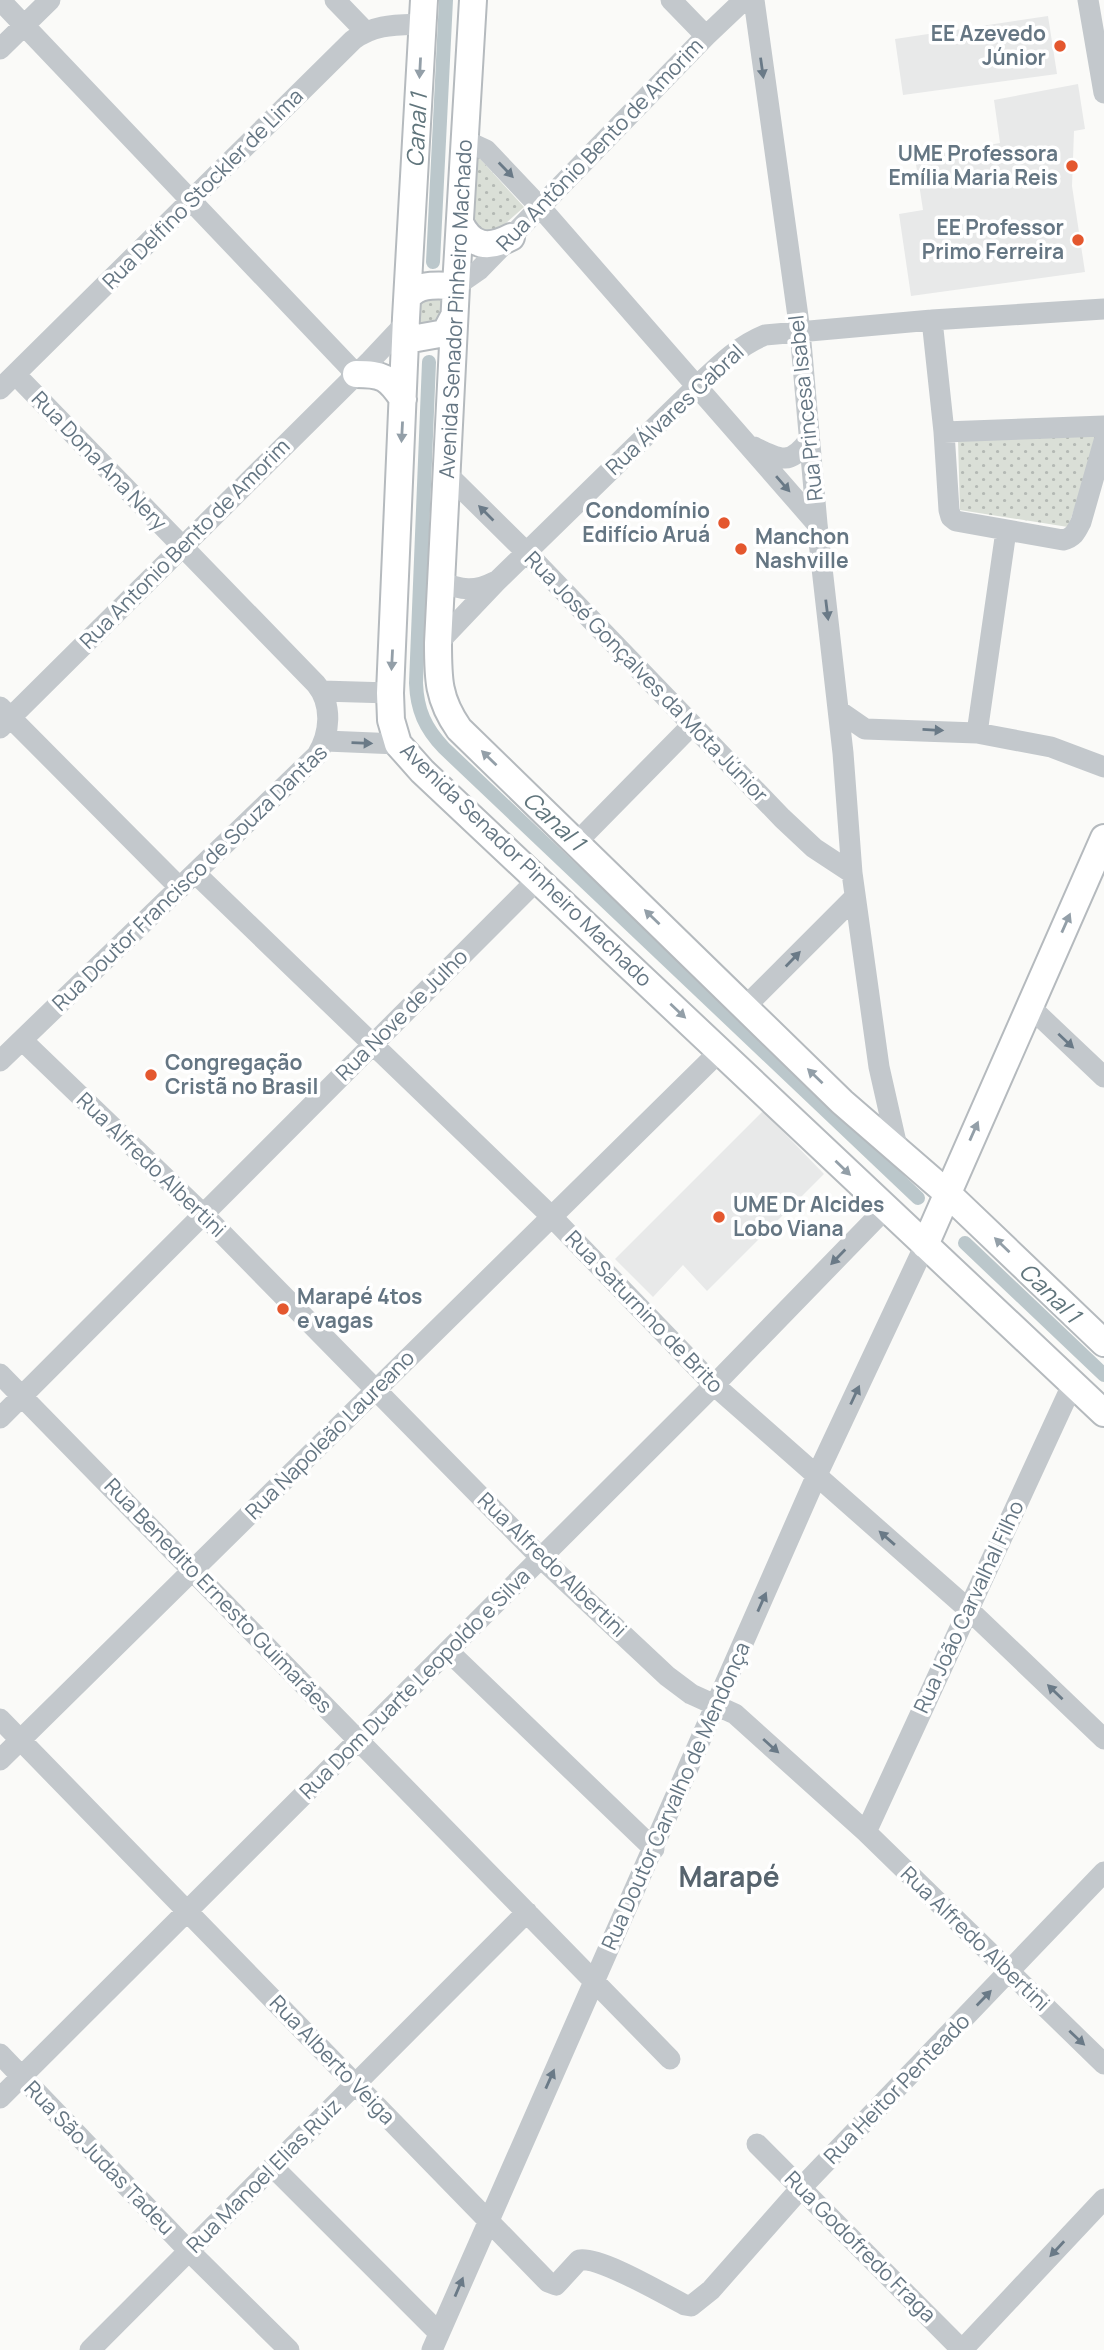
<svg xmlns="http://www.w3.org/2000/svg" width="1104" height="2350" font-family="Manrope,sans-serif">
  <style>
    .built { fill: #e8e9e9 }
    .park { fill: url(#park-dots) }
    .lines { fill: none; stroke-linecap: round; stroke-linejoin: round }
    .canal { stroke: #bbc7cb; stroke-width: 14 }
    .major-casing { stroke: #b5babe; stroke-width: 30 }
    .minor { stroke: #c3c8cc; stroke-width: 21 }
    .major { stroke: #fff; stroke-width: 26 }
    .oneway { fill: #939fa8 }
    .oneway2 { fill: #6a7a87 }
    .poi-dot { fill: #e4572e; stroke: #fff; stroke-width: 2.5 }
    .labels { text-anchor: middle; stroke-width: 7; stroke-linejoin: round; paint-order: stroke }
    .poi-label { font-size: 21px; font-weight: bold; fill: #657683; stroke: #fff; text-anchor: end }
    .street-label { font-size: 21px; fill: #657683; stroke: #fff }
    .water-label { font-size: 23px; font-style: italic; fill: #60757c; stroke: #fff }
    .district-label { font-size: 28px; font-weight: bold; fill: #57646e; stroke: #fff }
  </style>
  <defs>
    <pattern id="park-dots" width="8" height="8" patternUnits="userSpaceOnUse" patternTransform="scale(1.75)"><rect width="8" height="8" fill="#dadfd7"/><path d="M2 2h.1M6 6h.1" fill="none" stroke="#b4b9b4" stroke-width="1.8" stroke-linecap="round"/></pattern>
  </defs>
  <rect width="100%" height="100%" fill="#fafaf8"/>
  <path class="built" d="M 1048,16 L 1057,74 L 903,95 L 895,39 Z
    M 1078,84 L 1085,129 L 1074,131 L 1072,186 L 1085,272 L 911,296 L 899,214 L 923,210 L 915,158 L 1000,143 L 994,100 Z
    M 763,1111 L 824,1174 L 707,1291 L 683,1265 L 653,1297 L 615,1259 Z"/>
  <path class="park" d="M 472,150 L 524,207 L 496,232 L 479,232 L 469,216 Z
    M 448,294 L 446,320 L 412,328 L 413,302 Z
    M 1101,431 L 1068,527 L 960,510 L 958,440 Z"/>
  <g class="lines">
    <path class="canal" d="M 433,262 L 446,0
      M 429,362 L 416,683 C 417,710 425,728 444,748 L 918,1198
      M 965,1243 L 1104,1375"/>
    <defs>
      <path id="major" d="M 424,0 L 406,318 L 390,693 L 391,720 L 398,744 L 422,771 L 1104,1413
        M 473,0 L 456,286 L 438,643 C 438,679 438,699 459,729 L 842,1102 L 947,1193 L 1104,1343
        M 460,223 C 472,247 488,249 511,237
        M 408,297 C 420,282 438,286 456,286
        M 406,340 L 445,333 L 454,316
        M 356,374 C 383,374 388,377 403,399
        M 925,1245 L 1104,838"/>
    </defs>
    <use href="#major" class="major-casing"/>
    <path class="minor" d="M 0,0 L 356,374
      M 335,0 L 365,31
      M 671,0 L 706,36
      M 754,0 L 800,331 L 817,524 L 843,753 L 852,873 L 879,1067 L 898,1151
      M 1088,0 L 1104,93
      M 0,49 L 50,0
      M 465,144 L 473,144 L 486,150 L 540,207 L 817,524
      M 456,286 L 479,270 L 706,36 L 744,0
      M 932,320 L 944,432 L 949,510 L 951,517 L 956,521 L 1063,540 C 1074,537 1076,532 1081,522 L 1104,441
      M 0,389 L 353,40 C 374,24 396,25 422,24
      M 944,432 L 1104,426
      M 754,447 C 780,460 790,466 809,440
      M 447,474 L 526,552 L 782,818 L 814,848 L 852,873
      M 441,582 C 461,590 475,592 494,582
      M 438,643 L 496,582 L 698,385 C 719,365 738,346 765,335 L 932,320 L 1104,309
      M 322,691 L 390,693
      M 0,707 L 180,888
      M 839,711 L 865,729 L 977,733 L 1051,747 L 1104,767
      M 0,728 L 370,361 L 402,327 L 406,318
      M 977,733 L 1006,531
      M 326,741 L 398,744
      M 576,843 L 692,725
      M 195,873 L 552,1217 L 714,1385 L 968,1609 L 1104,1739
      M 1029,1006 L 1104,1077
      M 745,1007 L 855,897
      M 22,1040 L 203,1214 L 541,1558 L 667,1676 L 691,1694 L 735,1714 L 866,1832 L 1104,2064
      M 0,1061 L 317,755 C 330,734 333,705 316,684 L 16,375
      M 0,1374 L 670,2059
      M 0,1418 L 537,880
      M 448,1651 L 654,1849
      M 0,1719 L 548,2282 L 556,2285 L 579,2260 C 600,2256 663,2294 685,2305 L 691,2306 L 711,2290 L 801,2188 L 1104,1872
      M 0,1760 L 720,1051
      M 866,1832 L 1073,1383
      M 0,2054 L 189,2251 L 289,2350
      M 0,2098 L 714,1385 L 886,1208
      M 757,2144 L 962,2350
      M 273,2167 L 439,2333
      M 90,2350 L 527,1912
      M 432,2350 L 816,1477 L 925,1245
      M 962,2350 L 1104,2199"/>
    <use href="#major" class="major"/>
  </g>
  <defs><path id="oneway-solid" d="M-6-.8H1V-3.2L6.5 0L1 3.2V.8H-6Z" transform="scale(1.75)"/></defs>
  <g class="oneway">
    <use href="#oneway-solid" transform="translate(420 68) rotate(93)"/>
    <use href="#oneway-solid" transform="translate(402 432) rotate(93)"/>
    <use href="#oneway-solid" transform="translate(392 660) rotate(93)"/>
    <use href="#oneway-solid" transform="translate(489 758) rotate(-136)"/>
    <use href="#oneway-solid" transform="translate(652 917) rotate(-136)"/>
    <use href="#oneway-solid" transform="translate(1066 923) rotate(-66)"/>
    <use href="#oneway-solid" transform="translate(678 1011) rotate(43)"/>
    <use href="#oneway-solid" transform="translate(815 1076) rotate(-136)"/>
    <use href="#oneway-solid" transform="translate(974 1131) rotate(-66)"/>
    <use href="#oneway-solid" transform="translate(843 1168) rotate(44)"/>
    <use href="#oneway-solid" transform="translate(1002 1245) rotate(-136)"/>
  </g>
  <g class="oneway2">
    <use href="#oneway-solid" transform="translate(762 68) rotate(82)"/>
    <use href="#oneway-solid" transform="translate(506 170) rotate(46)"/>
    <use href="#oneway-solid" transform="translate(783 484) rotate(49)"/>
    <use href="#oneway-solid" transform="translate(486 513) rotate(-135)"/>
    <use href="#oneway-solid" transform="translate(827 610) rotate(83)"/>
    <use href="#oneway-solid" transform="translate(933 730) rotate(3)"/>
    <use href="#oneway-solid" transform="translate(362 743) rotate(2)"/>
    <use href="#oneway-solid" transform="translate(793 959) rotate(-46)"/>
    <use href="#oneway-solid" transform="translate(1066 1041) rotate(43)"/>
    <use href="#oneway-solid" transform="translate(838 1257) rotate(134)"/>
    <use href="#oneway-solid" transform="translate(855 1395) rotate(-65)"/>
    <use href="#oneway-solid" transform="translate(887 1538) rotate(-139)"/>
    <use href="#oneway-solid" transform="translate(762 1602) rotate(-66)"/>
    <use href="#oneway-solid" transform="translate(1055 1692) rotate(-136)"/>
    <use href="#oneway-solid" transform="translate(771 1746) rotate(42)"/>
    <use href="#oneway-solid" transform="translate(984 1998) rotate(-46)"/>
    <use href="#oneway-solid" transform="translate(1077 2038) rotate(43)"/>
    <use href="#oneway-solid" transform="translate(550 2079) rotate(-66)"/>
    <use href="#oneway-solid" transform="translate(1057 2249) rotate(133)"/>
    <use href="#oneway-solid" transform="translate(459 2287) rotate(-67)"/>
  </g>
  <g class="poi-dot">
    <circle cx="1060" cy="46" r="7"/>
    <circle cx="1072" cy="166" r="7"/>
    <circle cx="1078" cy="240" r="7"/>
    <circle cx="724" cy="523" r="7"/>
    <circle cx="741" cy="549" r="7"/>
    <circle cx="151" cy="1075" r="7"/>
    <circle cx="719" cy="1217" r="7"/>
    <circle cx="283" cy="1309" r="7"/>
  </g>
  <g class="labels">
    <g class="poi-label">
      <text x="1046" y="41">EE Azevedo<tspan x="1046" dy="24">Júnior</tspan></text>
      <text x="1058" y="161">UME Professora<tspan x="1058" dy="24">Emília Maria Reis</tspan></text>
      <text x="1064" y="235">EE Professor<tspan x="1064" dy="24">Primo Ferreira</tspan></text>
      <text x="710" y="518">Condomínio<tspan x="710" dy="24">Edifício Aruá</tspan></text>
      <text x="755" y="544" text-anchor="start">Manchon<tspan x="755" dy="24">Nashville</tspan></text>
      <text x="165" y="1070" text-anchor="start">Congregação<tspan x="165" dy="24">Cristã no Brasil</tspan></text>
      <text x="733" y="1212" text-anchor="start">UME Dr Alcides<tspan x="733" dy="24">Lobo Viana</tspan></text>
      <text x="297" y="1304" text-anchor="start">Marapé 4tos<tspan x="297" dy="24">e vagas</tspan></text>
    </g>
    <g class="street-label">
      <text transform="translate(600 145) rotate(-46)" y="7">Rua Antônio Bento de Amorim</text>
      <text transform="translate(203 189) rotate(-45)" y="7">Rua Delfino Stockler de Lima</text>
      <text transform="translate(456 309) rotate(-87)" y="7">Avenida Senador Pinheiro Machado</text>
      <text transform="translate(806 408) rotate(-96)" y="7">Rua Princesa Isabel</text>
      <text transform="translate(675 410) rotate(-43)" y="7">Rua Álvares Cabral</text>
      <text transform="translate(99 461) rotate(46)" y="7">Rua Dona Ana Nery</text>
      <text transform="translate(185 544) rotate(-45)" y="7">Rua Antonio Bento de Amorim</text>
      <text transform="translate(646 677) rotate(46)" y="7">Rua José Gonçalves da Mota Júnior</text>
      <text transform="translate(526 865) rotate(44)" y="7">Avenida Senador Pinheiro Machado</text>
      <text transform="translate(190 878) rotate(-44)" y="7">Rua Doutor Francisco de Souza Dantas</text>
      <text transform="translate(402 1015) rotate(-45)" y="7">Rua Nove de Julho</text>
      <text transform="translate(151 1165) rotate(44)" y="7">Rua Alfredo Albertini</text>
      <text transform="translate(644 1312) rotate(46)" y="7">Rua Saturnino de Brito</text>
      <text transform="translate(330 1435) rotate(-45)" y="7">Rua Napoleão Laureano</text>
      <text transform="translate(552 1565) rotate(44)" y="7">Rua Alfredo Albertini</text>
      <text transform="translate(218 1596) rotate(46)" y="7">Rua Benedito Ernesto Guimarães</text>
      <text transform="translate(969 1607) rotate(-65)" y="7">Rua João Carvalhal Filho</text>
      <text transform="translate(415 1684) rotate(-45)" y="7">Rua Dom Duarte Leopoldo e Silva</text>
      <text transform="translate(676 1796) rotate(-66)" y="7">Rua Doutor Carvalho de Mendonça</text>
      <text transform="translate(975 1939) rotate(44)" y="7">Rua Alfredo Albertini</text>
      <text transform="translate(332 2060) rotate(46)" y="7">Rua Alberto Veiga</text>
      <text transform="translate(897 2089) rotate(-46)" y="7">Rua Heitor Penteado</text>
      <text transform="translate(99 2158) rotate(46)" y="7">Rua São Judas Tadeu</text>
      <text transform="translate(264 2176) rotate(-45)" y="7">Rua Manoel Elias Ruiz</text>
      <text transform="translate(860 2247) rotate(45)" y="7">Rua Godofredo Fraga</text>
    </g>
    <g class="water-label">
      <text transform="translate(417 130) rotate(-87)" y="8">Canal 1</text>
      <text transform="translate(554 821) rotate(43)" y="8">Canal 1</text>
      <text transform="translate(1050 1293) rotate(44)" y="8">Canal 1</text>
    </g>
    <g class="district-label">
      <text x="729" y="1887">Marapé</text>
    </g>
  </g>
</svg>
